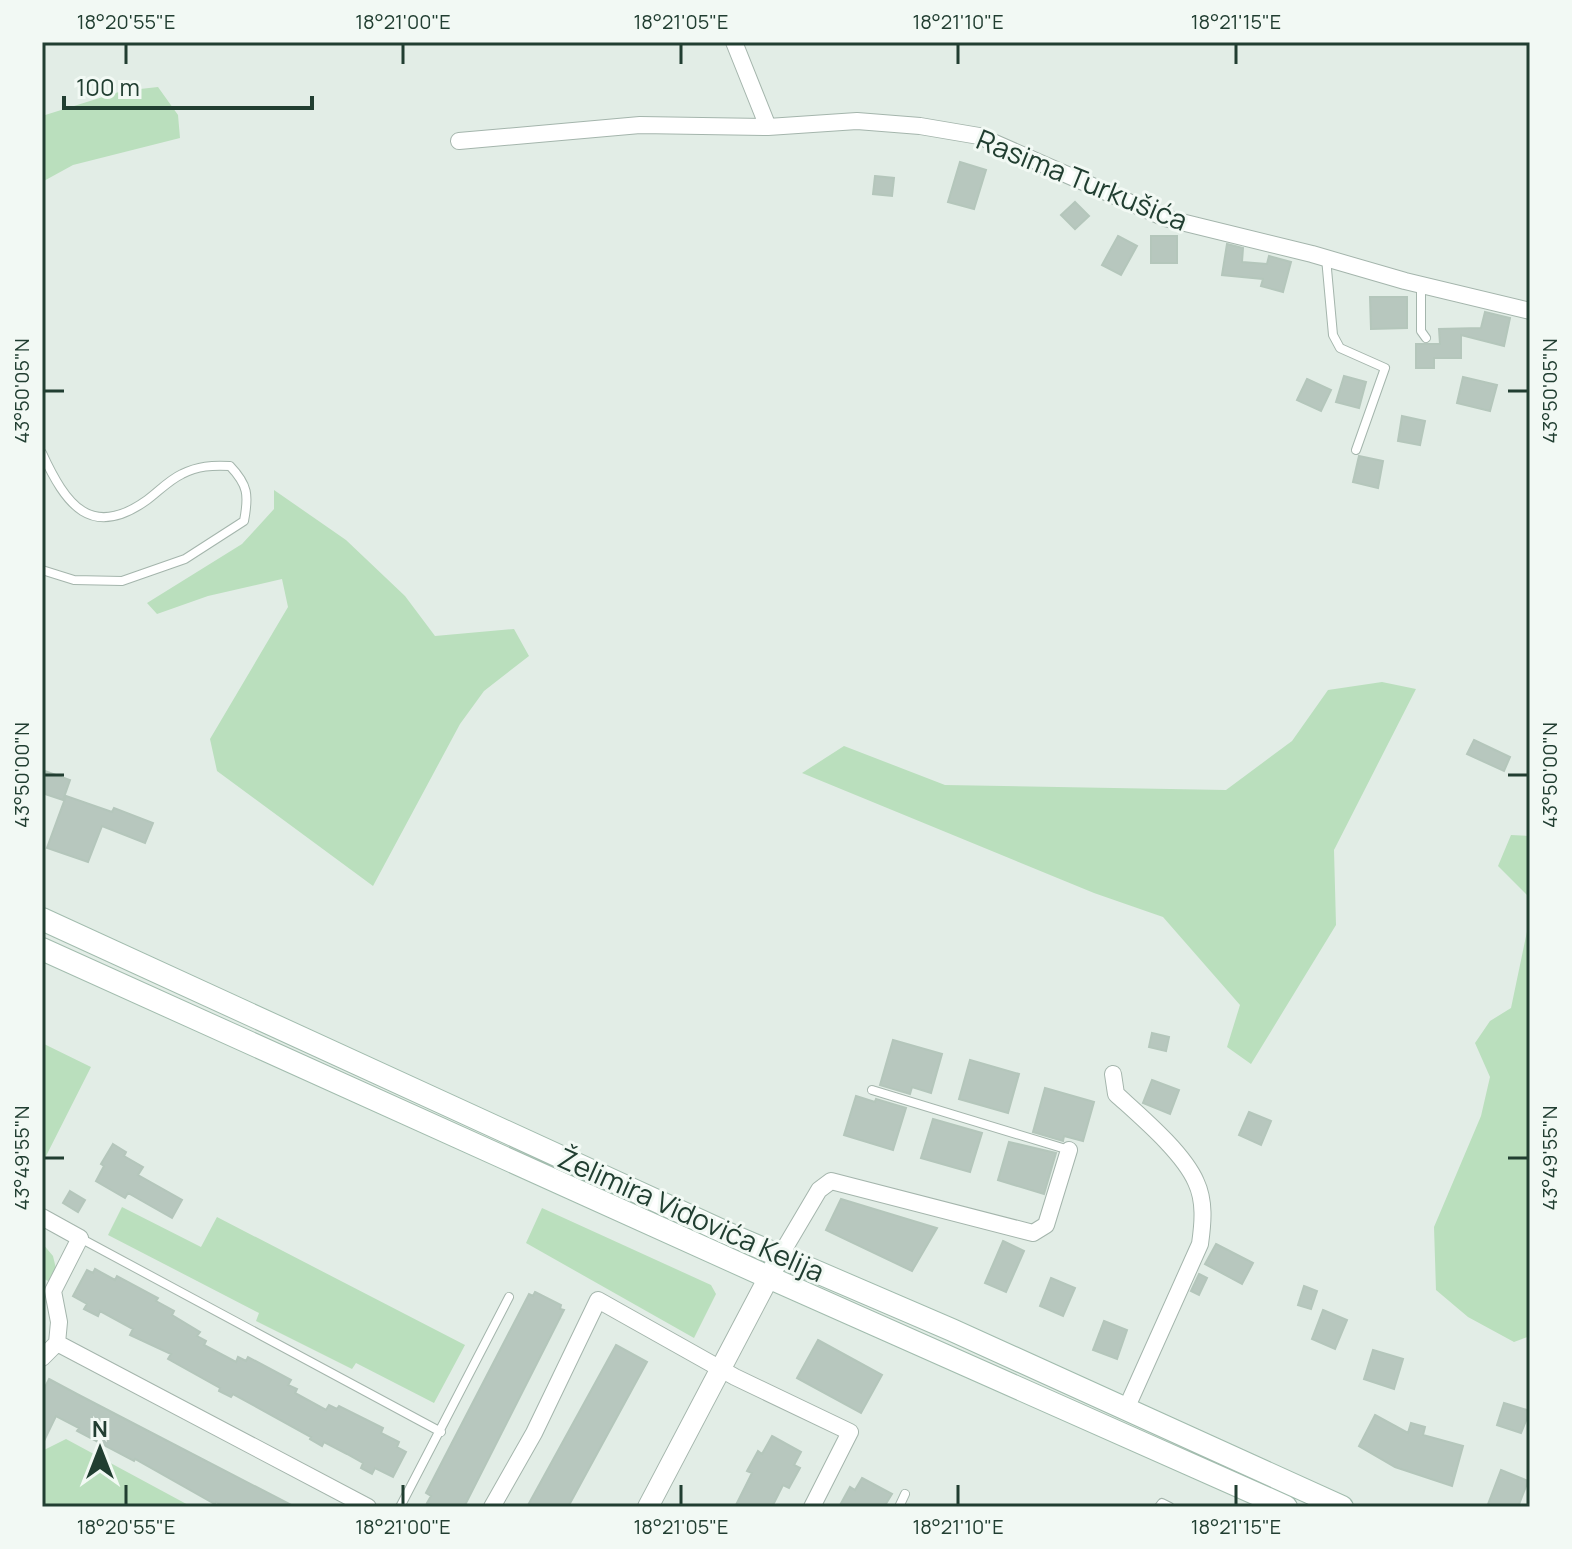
<svg xmlns="http://www.w3.org/2000/svg" width="1572" height="1549" font-family="Manrope,sans-serif">
  <style>
    .green { fill: #badfbd }
    .building { fill: #b7c7be; stroke: #b4c6bb; stroke-width: 2 }
    .lines { fill: none; stroke-linecap: round; stroke-linejoin: round }
    .service-casing { stroke: #a4b5ac; stroke-width: 10 }
    .minor-casing { stroke: #a4b5ac; stroke-width: 18 }
    .tertiary-casing { stroke: #a4b5ac; stroke-width: 22 }
    .secondary-casing { stroke: #a2bcae; stroke-width: 24 }
    .service { stroke: #fff; stroke-width: 8 }
    .minor { stroke: #fff; stroke-width: 16 }
    .tertiary { stroke: #fff; stroke-width: 20 }
    .secondary { stroke: #fff; stroke-width: 22 }
    .ticks { fill: none; stroke: #213e31; stroke-width: 3 }
    .labels { text-anchor: middle; stroke-width: 6; stroke-linejoin: round; paint-order: stroke }
    .street-label { font-size: 28px; fill: #213e31; stroke: #f2f9f4 }
    .neatline { fill: none; stroke: #213e31; stroke-width: 3 }
    .ticks-label { font-size: 20px; text-anchor: middle; fill: #213e31 }
  </style>
  <rect width="100%" height="100%" fill="#e2ede6"/>
  <path class="green" d="M 158,87 L 178,115 L 180,138 L 73,165 L 42,182 L 42,116 L 122,91 Z
    M 274,490 L 346,540 L 405,596 L 435,636 L 514,629 L 529,656 L 484,691 L 460,724 L 373,886 L 217,771 L 210,739 L 288,607 L 282,579 L 208,596 L 157,614 L 147,603 L 242,544 L 274,509 Z
    M 1382,682 L 1416,689 L 1334,850 L 1336,925 L 1251,1064 L 1227,1047 L 1240,1005 L 1163,917 L 1094,893 L 802,773 L 844,746 L 945,785 L 1226,790 L 1292,741 L 1328,690 Z
    M 1511,835 L 1530,836 L 1530,898 L 1498,866 Z
    M 1530,917 L 1530,1336 L 1514,1342 L 1468,1317 L 1436,1290 L 1434,1227 L 1481,1116 L 1490,1077 L 1475,1043 L 1490,1021 L 1511,1008 Z
    M 42,1043 L 91,1067 L 42,1164 Z
    M 122,1207 L 201,1247 L 217,1217 L 465,1345 L 434,1403 L 356,1363 L 352,1369 L 256,1321 L 259,1313 L 108,1235 Z
    M 542,1208 L 711,1285 L 716,1294 L 694,1338 L 526,1243 Z
    M 42,1243 L 53,1256 L 57,1273 L 52,1283 L 42,1278 Z
    M 66,1439 L 192,1507 L 42,1507 L 42,1451 Z"/>
  <path class="building" d="M 960,162 L 986,170 L 974,209 L 948,202 Z
    M 875,176 L 894,178 L 892,196 L 873,194 Z
    M 1075,202 L 1089,216 L 1075,229 L 1061,215 Z
    M 1118,236 L 1137,246 L 1121,275 L 1102,265 Z
    M 1151,236 L 1177,236 L 1177,263 L 1151,263 Z
    M 1227,244 L 1243,248 L 1242,262 L 1267,264 L 1269,256 L 1291,262 L 1283,292 L 1261,286 L 1263,279 L 1222,275 Z
    M 1370,297 L 1407,297 L 1407,328 L 1371,329 Z
    M 1485,312 L 1510,318 L 1504,346 L 1461,335 L 1461,358 L 1434,358 L 1434,368 L 1416,368 L 1416,344 L 1440,344 L 1439,329 L 1481,328 Z
    M 1344,376 L 1366,382 L 1359,408 L 1336,402 Z
    M 1463,377 L 1497,385 L 1490,411 L 1457,403 Z
    M 1307,379 L 1331,390 L 1321,411 L 1297,400 Z
    M 1402,416 L 1425,421 L 1420,445 L 1398,441 Z
    M 1359,456 L 1383,461 L 1378,488 L 1353,482 Z
    M 1474,740 L 1510,757 L 1504,771 L 1467,754 Z
    M 42,770 L 70,780 L 63,800 L 42,793 Z
    M 66,796 L 112,812 L 114,808 L 153,823 L 145,843 L 102,826 L 88,862 L 47,848 Z
    M 1152,1033 L 1169,1037 L 1166,1051 L 1149,1047 Z
    M 893,1040 L 942,1054 L 931,1093 L 912,1087 L 910,1094 L 880,1085 Z
    M 970,1060 L 1019,1074 L 1008,1113 L 959,1099 Z
    M 1152,1080 L 1179,1090 L 1170,1114 L 1143,1103 Z
    M 1045,1088 L 1094,1102 L 1083,1141 L 1064,1136 L 1063,1141 L 1033,1132 Z
    M 856,1096 L 875,1102 L 876,1099 L 906,1108 L 893,1150 L 844,1135 Z
    M 1249,1112 L 1271,1121 L 1261,1145 L 1239,1135 Z
    M 933,1119 L 982,1133 L 970,1172 L 921,1158 Z
    M 1009,1142 L 1056,1153 L 1044,1194 L 998,1180 Z
    M 113,1144 L 126,1152 L 124,1156 L 143,1167 L 138,1175 L 182,1200 L 172,1218 L 128,1193 L 125,1198 L 96,1181 L 104,1166 L 101,1164 Z
    M 70,1191 L 85,1200 L 78,1212 L 63,1203 Z
    M 841,1199 L 937,1228 L 912,1271 L 826,1230 Z
    M 1003,1241 L 1024,1251 L 1006,1292 L 985,1283 Z
    M 1216,1244 L 1253,1263 L 1242,1284 L 1205,1264 Z
    M 95,1269 L 115,1280 L 117,1276 L 158,1298 L 156,1301 L 174,1311 L 172,1315 L 200,1332 L 197,1336 L 206,1341 L 204,1345 L 236,1362 L 238,1357 L 246,1361 L 248,1357 L 291,1380 L 288,1385 L 297,1389 L 295,1393 L 326,1410 L 329,1405 L 337,1409 L 339,1406 L 383,1428 L 381,1433 L 399,1442 L 397,1447 L 406,1452 L 393,1477 L 375,1468 L 372,1474 L 361,1468 L 363,1463 L 347,1454 L 324,1442 L 322,1446 L 310,1439 L 311,1437 L 233,1394 L 231,1397 L 219,1391 L 220,1388 L 168,1359 L 171,1354 L 130,1335 L 133,1329 L 100,1311 L 98,1316 L 84,1309 L 87,1304 L 73,1296 L 87,1270 L 93,1273 Z
    M 1199,1274 L 1207,1278 L 1199,1295 L 1191,1291 Z
    M 1051,1278 L 1075,1288 L 1063,1316 L 1040,1306 Z
    M 1304,1286 L 1317,1291 L 1311,1309 L 1298,1305 Z
    M 535,1292 L 561,1305 L 560,1309 L 564,1310 L 464,1507 L 436,1507 L 427,1503 L 431,1496 L 426,1493 L 529,1294 L 533,1296 Z
    M 1323,1310 L 1347,1320 L 1335,1349 L 1312,1339 Z
    M 1104,1321 L 1127,1330 L 1117,1359 L 1093,1350 Z
    M 818,1340 L 882,1375 L 861,1413 L 797,1378 Z
    M 616,1345 L 647,1362 L 568,1507 L 527,1507 Z
    M 1373,1350 L 1403,1359 L 1394,1389 L 1364,1379 Z
    M 49,1379 L 77,1394 L 295,1507 L 226,1507 L 216,1502 L 215,1504 L 135,1459 L 134,1461 L 77,1431 L 79,1428 L 56,1416 L 42,1445 L 42,1393 Z
    M 1504,1403 L 1530,1411 L 1521,1433 L 1497,1425 Z
    M 1375,1415 L 1408,1433 L 1411,1423 L 1425,1427 L 1423,1435 L 1463,1446 L 1452,1486 L 1395,1467 L 1359,1446 Z
    M 772,1436 L 801,1452 L 794,1465 L 800,1468 L 789,1488 L 783,1485 L 772,1507 L 735,1507 L 752,1473 L 747,1471 L 758,1451 L 762,1454 Z
    M 1501,1470 L 1528,1481 L 1518,1507 L 1487,1507 Z
    M 862,1478 L 892,1494 L 884,1507 L 839,1507 L 850,1487 L 855,1490 Z"/>
  <g class="lines">
    <defs>
      <path id="service" d="M 1326,258 L 1333,335 L 1340,348 L 1385,368 L 1356,450
        M 1421,285 L 1421,331 L 1426,338
        M 42,453 C 66,505 91,540 147,500 C 158,492 169,480 182,474 C 198,466 212,465 230,466 C 248,485 249,495 244,521 L 185,559 L 122,581 L 74,580 L 42,570
        M 872,1090 L 1069,1150
        M 80,1238 L 441,1432
        M 400,1507 L 509,1297
        M 899,1507 L 905,1494
        M 1159,1507 L 1162,1503 L 1170,1507"/>
      <path id="minor" d="M 734,42 L 768,127
        M 459,141 L 640,125 L 768,127 L 857,121 L 920,126 L 979,136 L 1165,218 L 1312,254 L 1405,281 L 1530,311
        M 1113,1074 L 1116,1094 C 1140,1116 1183,1152 1196,1182 C 1205,1201 1203,1223 1200,1244 L 1126,1409
        M 42,1217 L 80,1238 L 53,1291 L 59,1322 L 57,1343 L 42,1358
        M 780,1256 L 819,1190 L 831,1181 L 1033,1233 L 1046,1225 L 1069,1150
        M 57,1343 L 368,1507
        M 492,1507 L 534,1433 L 598,1300 L 735,1377 L 850,1432 L 812,1507"/>
      <path id="tertiary" d="M 648,1507 L 780,1256"/>
      <path id="secondary" d="M 42,919 L 731,1235 L 952,1330 L 1342,1507
        M 42,949 L 768,1277 L 1286,1507"/>
    </defs>
    <use href="#service" class="service-casing"/>
    <use href="#minor" class="minor-casing"/>
    <use href="#tertiary" class="tertiary-casing"/>
    <use href="#secondary" class="secondary-casing"/>
    <use href="#service" class="service"/>
    <use href="#minor" class="minor"/>
    <use href="#tertiary" class="tertiary"/>
    <use href="#secondary" class="secondary"/>
  </g>
  <path class="ticks" d="M 126,44 L 126,64M 403,44 L 403,64M 681,44 L 681,64M 958,44 L 958,64M 1236,44 L 1236,64M 44,391 L 64,391M 1508,391 L 1528,391M 44,775 L 64,775M 1508,775 L 1528,775M 44,1158 L 64,1158M 1508,1158 L 1528,1158M 126,1485 L 126,1505M 403,1485 L 403,1505M 681,1485 L 681,1505M 958,1485 L 958,1505M 1236,1485 L 1236,1505"/>
  <g class="labels">
    <g class="street-label">
      <text transform="translate(1082 180) rotate(22)" y="10">Rasima Turkušića</text>
      <text transform="translate(691 1215) rotate(24)" y="10">Želimira Vidovića Kelija</text>
    </g>
  </g>
  <rect width="1572" height="1549" fill="none" stroke="#f2f9f4" stroke-width="88"/>
  <g transform="translate(100 1449)" stroke="#f2f9f4" stroke-width="6" paint-order="stroke">
  <path d="M0-6L14 30L0 20L-14 30Z" fill="#213e31"/>
  <text y="-12" font-size="22" font-weight="bold" text-anchor="middle" fill="#213e31">N</text>
  </g>
  <path d="M64 96v12h248v-12" fill="none" stroke="#213e31" stroke-width="4"/>
  <text x="76" y="96" font-size="24" fill="#213e31" stroke="#f2f9f4" stroke-width="6" paint-order="stroke">100 m</text>
  <rect x="44" y="44" width="1484" height="1461" class="neatline"/>
  <g class="ticks-label">
    <text x="126" y="29">18°20'55"E</text>
    <text x="403" y="29">18°21'00"E</text>
    <text x="681" y="29">18°21'05"E</text>
    <text x="958" y="29">18°21'10"E</text>
    <text x="1236" y="29">18°21'15"E</text>
    <text transform="translate(22 391) rotate(-90)" y="7">43°50'05"N</text>
    <text transform="translate(1550 391) rotate(-90)" y="7">43°50'05"N</text>
    <text transform="translate(22 775) rotate(-90)" y="7">43°50'00"N</text>
    <text transform="translate(1550 775) rotate(-90)" y="7">43°50'00"N</text>
    <text transform="translate(22 1158) rotate(-90)" y="7">43°49'55"N</text>
    <text transform="translate(1550 1158) rotate(-90)" y="7">43°49'55"N</text>
    <text x="126" y="1534">18°20'55"E</text>
    <text x="403" y="1534">18°21'00"E</text>
    <text x="681" y="1534">18°21'05"E</text>
    <text x="958" y="1534">18°21'10"E</text>
    <text x="1236" y="1534">18°21'15"E</text>
  </g>
</svg>
